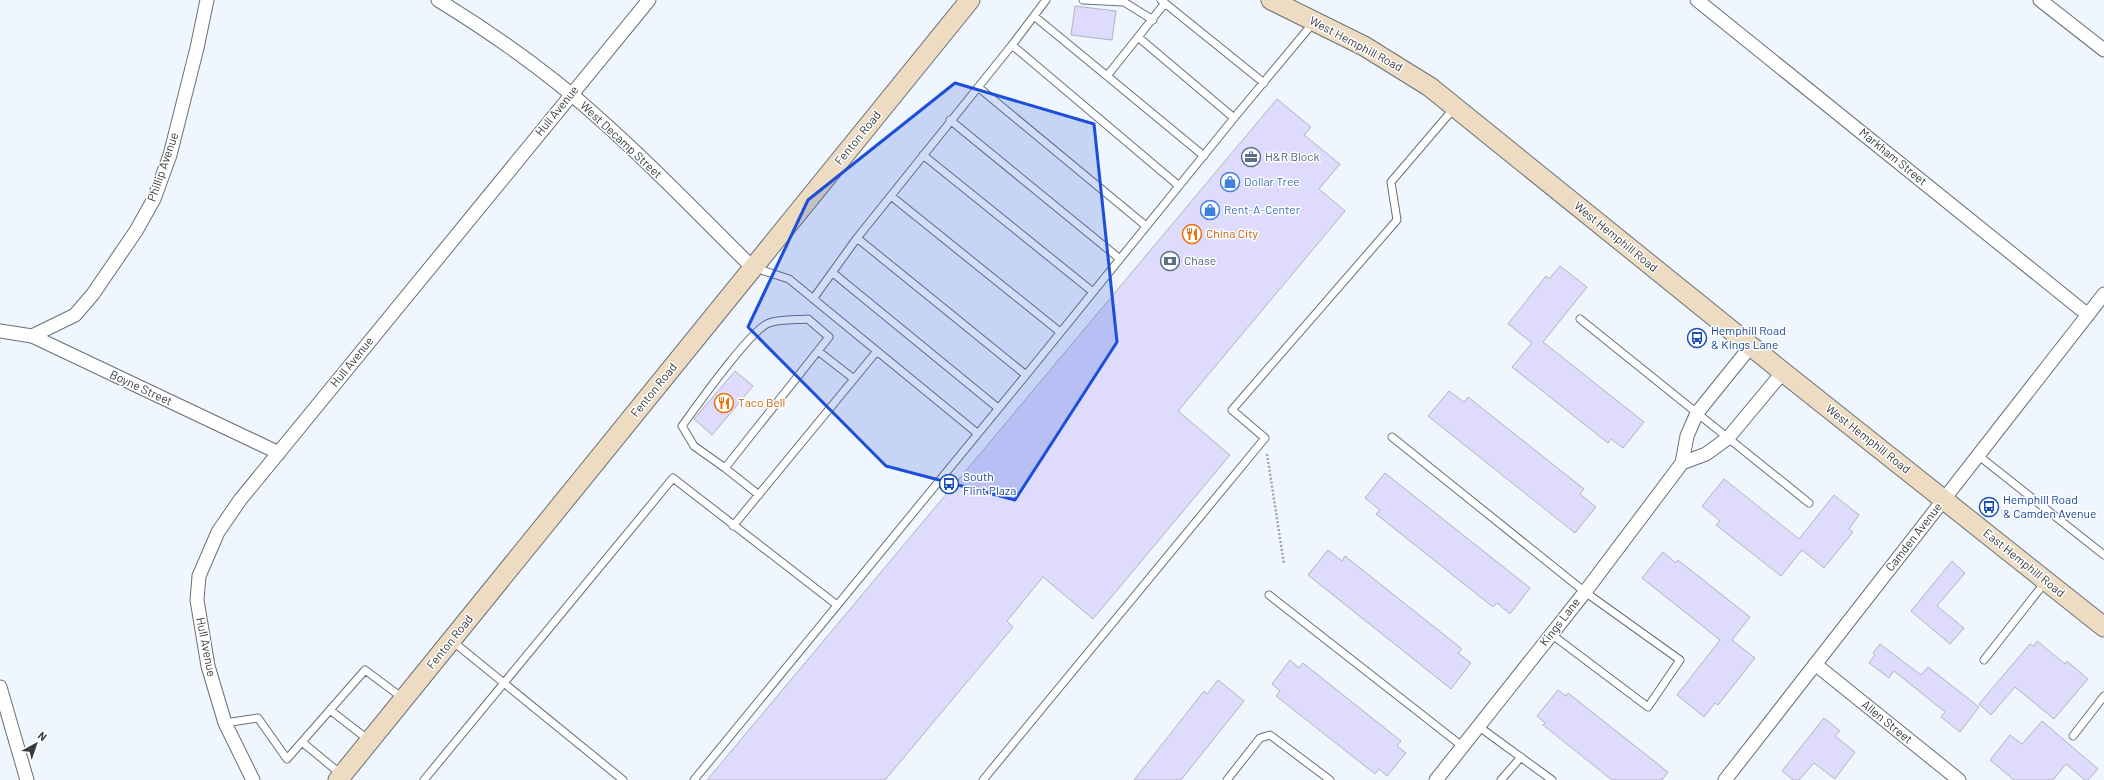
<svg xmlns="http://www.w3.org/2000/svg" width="2104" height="780" font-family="Barlow,sans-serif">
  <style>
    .building { fill: #dfdbfd; stroke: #b4b2bd }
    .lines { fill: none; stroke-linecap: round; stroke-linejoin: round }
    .lane-casing { stroke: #6a7078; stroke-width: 9 }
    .street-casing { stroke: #6a7078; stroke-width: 15 }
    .secondary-casing { stroke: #6a7078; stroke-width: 21 }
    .path { stroke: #a1a5ac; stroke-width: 2.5; stroke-dasharray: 2 2; stroke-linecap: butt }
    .lane { stroke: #fff; stroke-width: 7 }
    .street { stroke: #fff; stroke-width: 13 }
    .secondary { stroke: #eddcc2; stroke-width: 19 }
    .marked { fill: #1d4ed8; fill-opacity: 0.2; stroke: #1d4ed8; stroke-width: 3; stroke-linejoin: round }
    .labels { text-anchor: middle; stroke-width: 3; stroke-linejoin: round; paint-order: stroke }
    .street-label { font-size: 12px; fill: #37393d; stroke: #fff }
    .service-label { font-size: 12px; fill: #4e5e75; stroke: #fff; text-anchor: start }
    .shop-label { font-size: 12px; fill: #366cbe; stroke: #fff; text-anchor: start }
    .food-label { font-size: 12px; fill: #c56008; stroke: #fff; text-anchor: start }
    .transit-label { font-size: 12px; fill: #164399; stroke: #fff; text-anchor: start }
  </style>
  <rect width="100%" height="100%" fill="#f0f6fe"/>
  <path class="building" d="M 1075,6 L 1116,11 L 1112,40 L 1071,35 Z
    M 1277,99 L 1311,127 L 1304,135 L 1340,164 L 1319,189 L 1345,211 L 1178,411 L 1230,455 L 1093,619 L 1043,577 L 1007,621 L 1013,627 L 885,780 L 707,780 Z
    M 1560,266 L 1587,287 L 1543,342 L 1644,422 L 1623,448 L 1611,439 L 1608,443 L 1512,367 L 1532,343 L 1508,324 L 1546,276 L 1549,279 Z
    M 735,371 L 753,386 L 712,435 L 694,419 Z
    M 1449,391 L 1464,402 L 1468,397 L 1584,489 L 1580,494 L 1596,507 L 1575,533 L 1428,416 Z
    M 1385,473 L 1530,588 L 1510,614 L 1497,603 L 1493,607 L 1376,514 L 1380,510 L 1365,498 Z
    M 1724,479 L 1799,539 L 1834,495 L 1859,515 L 1849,529 L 1853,532 L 1824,568 L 1802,550 L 1781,576 L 1716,525 L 1720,521 L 1702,506 Z
    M 1328,550 L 1342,561 L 1345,556 L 1462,649 L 1458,653 L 1471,663 L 1451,689 L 1308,575 Z
    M 1663,552 L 1676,563 L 1678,560 L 1750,617 L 1732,640 L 1755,658 L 1718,705 L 1715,703 L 1704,717 L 1677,695 L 1720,640 L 1642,578 Z
    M 1952,561 L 1965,573 L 1937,606 L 1964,628 L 1950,644 L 1911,611 Z
    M 2037,641 L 2065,664 L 2067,661 L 2088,679 L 2054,719 L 2015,687 L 1991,715 L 1979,704 L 2030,644 L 2034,646 Z
    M 1880,644 L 1921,675 L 1928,667 L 1979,707 L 1960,732 L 1941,717 L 1945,712 L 1894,671 L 1889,678 L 1869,663 L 1875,655 L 1873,653 Z
    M 1290,660 L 1299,668 L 1303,663 L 1401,741 L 1397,746 L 1406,753 L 1387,776 L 1379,769 L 1375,774 L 1276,696 L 1280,691 L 1272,684 Z
    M 1218,680 L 1244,701 L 1181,780 L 1134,780 L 1204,691 L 1207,694 Z
    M 1558,690 L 1566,696 L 1568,693 L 1668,772 L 1662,780 L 1612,780 L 1543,725 L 1545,723 L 1537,716 Z
    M 1824,718 L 1840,731 L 1835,736 L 1855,752 L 1835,779 L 1814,763 L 1799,780 L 1793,780 L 1782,771 Z
    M 2042,721 L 2098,769 L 2088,780 L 2085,780 L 2066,764 L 2053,780 L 2014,780 L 1990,760 L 2010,735 L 2022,744 Z"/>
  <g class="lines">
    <defs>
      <path id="lane" d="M 1083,0 L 1124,2 L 1153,20
        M 1161,0 L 1264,83
        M 1165,3 L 1107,76 L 1204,156
        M 1034,16 L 1107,76
        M 1138,37 L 1234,118
        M 1012,45 L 1179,186
        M 978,87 L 1146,226
        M 950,120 L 1120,259
        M 923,155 L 1093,292
        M 891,196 L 1060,332
        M 857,238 L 1026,375
        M 755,268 L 789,279 L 977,433
        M 833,273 L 998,408
        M 813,299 L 857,238 L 1012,45 L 1046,0
        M 1580,319 L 1809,503
        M 818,351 L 854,379
        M 1392,437 L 1585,592 L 1680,660 L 1648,707 L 1551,634
        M 1979,456 L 2104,555
        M 725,468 L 694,446 L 682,426 C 696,407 751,329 769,323 C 780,319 796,320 808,319 L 829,337 L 725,468 L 759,495
        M 733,526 L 877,351
        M 1269,595 L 1462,746
        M 451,640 L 623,780
        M 1984,660 L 2046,581
        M 330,710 L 370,741
        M 225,723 L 258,718 L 287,759 L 365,670 L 404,699
        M 1478,726 L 1552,780
        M 2073,736 L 2104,696
        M 302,742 L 342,775
        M 424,780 L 673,478 L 837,605
        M 694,780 L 1026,375 L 1234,118 L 1313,23
        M 983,780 L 1265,438 L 1232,410 L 1397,220 L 1391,182 L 1455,107
        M 1227,780 L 1260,738 L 1270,735 L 1330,780
        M 1501,780 L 1521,757"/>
      <path id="street" d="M 438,0 C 495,35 553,76 603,122 C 655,168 703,219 753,268
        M 1697,0 L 2088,315
        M 2040,0 L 2104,50
        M 0,331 L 32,336 L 279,453
        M 32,336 L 75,315 L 93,294 L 136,231 L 154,199 L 170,155 L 197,48 L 207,0
        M 1682,463 L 1706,454 L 1728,438 L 1783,372
        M 1815,664 L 1959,780
        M 0,687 L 27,780
        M 253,780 L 225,723 L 208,666 L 197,600 L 199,576 L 218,532 L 240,500 L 649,0
        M 1436,780 L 1585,592 L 1682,463 L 1687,436 L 1697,413 L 1751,346
        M 1725,780 L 2104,294"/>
      <path id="secondary" d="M 1271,0 L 1364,46 L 1430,87 L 1783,372 L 2104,627
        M 338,780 L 970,0"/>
    </defs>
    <use href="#lane" class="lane-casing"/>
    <use href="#street" class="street-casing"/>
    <use href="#secondary" class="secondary-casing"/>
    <path class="path" d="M 1267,454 L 1284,564"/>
    <use href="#lane" class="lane"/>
    <use href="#street" class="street"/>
    <use href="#secondary" class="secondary"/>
  </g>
  <path class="marked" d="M 955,83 L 1094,124 L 1117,342 L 1015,500 L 886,466 L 748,327 L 808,200 Z"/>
  <defs>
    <symbol id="office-ring" viewBox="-11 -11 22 22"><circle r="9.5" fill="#fff" stroke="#5c6f8a" stroke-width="1.5"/><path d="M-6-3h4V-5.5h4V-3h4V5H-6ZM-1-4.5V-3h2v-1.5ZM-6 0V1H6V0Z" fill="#5c6f8a"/></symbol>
    <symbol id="shop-ring" viewBox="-11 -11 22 22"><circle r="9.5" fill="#fff" stroke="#3f7fe0" stroke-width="1.5"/><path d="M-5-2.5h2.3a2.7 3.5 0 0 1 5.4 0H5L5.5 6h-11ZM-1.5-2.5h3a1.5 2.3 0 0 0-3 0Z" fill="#3f7fe0"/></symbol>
    <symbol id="restaurant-ring" viewBox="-11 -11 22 22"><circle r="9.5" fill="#fff" stroke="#e8710a" stroke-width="1.5"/><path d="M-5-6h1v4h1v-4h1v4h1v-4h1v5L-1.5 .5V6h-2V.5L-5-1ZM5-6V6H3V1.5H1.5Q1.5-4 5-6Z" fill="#e8710a"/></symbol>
    <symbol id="bank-ring" viewBox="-11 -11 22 22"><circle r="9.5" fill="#fff" stroke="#5c6f8a" stroke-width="1.5"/><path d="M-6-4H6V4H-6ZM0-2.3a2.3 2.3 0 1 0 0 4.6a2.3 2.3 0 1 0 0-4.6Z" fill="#5c6f8a"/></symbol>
    <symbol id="bus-ring" viewBox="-11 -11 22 22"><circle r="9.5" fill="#fff" stroke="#1a4fb4" stroke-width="1.5"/><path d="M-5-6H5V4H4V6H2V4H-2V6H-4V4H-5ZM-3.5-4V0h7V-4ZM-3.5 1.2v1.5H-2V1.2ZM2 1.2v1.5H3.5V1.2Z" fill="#1a4fb4"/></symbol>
  </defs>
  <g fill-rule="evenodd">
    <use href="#office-ring" x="1240" y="146" width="22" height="22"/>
    <use href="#shop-ring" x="1219" y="171" width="22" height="22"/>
    <use href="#shop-ring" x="1199" y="199" width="22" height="22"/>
    <use href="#restaurant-ring" x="1181" y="223" width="22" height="22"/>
    <use href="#bank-ring" x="1159" y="250" width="22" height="22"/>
    <use href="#bus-ring" x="1686" y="327" width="22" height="22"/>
    <use href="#restaurant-ring" x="713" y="392" width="22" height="22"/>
    <use href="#bus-ring" x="938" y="473" width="22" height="22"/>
    <use href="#bus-ring" x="1978" y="496" width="22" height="22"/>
  </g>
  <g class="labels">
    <g class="street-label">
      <text transform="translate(1356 44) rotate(28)" y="4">West Hemphill Road</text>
      <text transform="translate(557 111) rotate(-51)" y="4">Hull Avenue</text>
      <text transform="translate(858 138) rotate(-51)" y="4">Fenton Road</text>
      <text transform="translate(621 140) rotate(43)" y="4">West Decamp Street</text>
      <text transform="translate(1893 157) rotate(39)" y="4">Markham Street</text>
      <text transform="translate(163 167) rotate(-71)" y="4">Phillip Avenue</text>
      <text transform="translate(1616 237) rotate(39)" y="4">West Hemphill Road</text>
      <text transform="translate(352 362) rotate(-51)" y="4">Hull Avenue</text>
      <text transform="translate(141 388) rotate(25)" y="4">Boyne Street</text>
      <text transform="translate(654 390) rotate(-51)" y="4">Fenton Road</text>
      <text transform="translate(1868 439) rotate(38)" y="4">West Hemphill Road</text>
      <text transform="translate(1914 537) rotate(-52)" y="4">Camden Avenue</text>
      <text transform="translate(2024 563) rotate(39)" y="4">East Hemphill Road</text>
      <text transform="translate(1560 622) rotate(-52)" y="4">Kings Lane</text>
      <text transform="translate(450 642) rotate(-51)" y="4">Fenton Road</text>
      <text transform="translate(206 647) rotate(79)" y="4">Hull Avenue</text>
      <text transform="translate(1887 722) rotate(39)" y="4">Allen Street</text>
    </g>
    <g class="service-label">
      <text x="1265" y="161">H&amp;R Block</text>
      <text x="1184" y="265">Chase</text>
    </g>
    <g class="shop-label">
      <text x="1244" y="186">Dollar Tree</text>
      <text x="1224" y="214">Rent-A-Center</text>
    </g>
    <g class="food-label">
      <text x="1206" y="238">China City</text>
      <text x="738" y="407">Taco Bell</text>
    </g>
    <g class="transit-label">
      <text x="1711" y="335">Hemphill Road<tspan x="1711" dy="14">&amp; Kings Lane</tspan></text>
      <text x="963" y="481">South<tspan x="963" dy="14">Flint Plaza</tspan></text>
      <text x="2003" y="504">Hemphill Road<tspan x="2003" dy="14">&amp; Camden Avenue</tspan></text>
    </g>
  </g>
  <g transform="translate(36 744) rotate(40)" stroke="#ffffff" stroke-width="3" paint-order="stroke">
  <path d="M0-3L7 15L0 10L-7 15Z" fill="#37393d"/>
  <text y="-6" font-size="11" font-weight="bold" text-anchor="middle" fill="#37393d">N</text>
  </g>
</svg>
